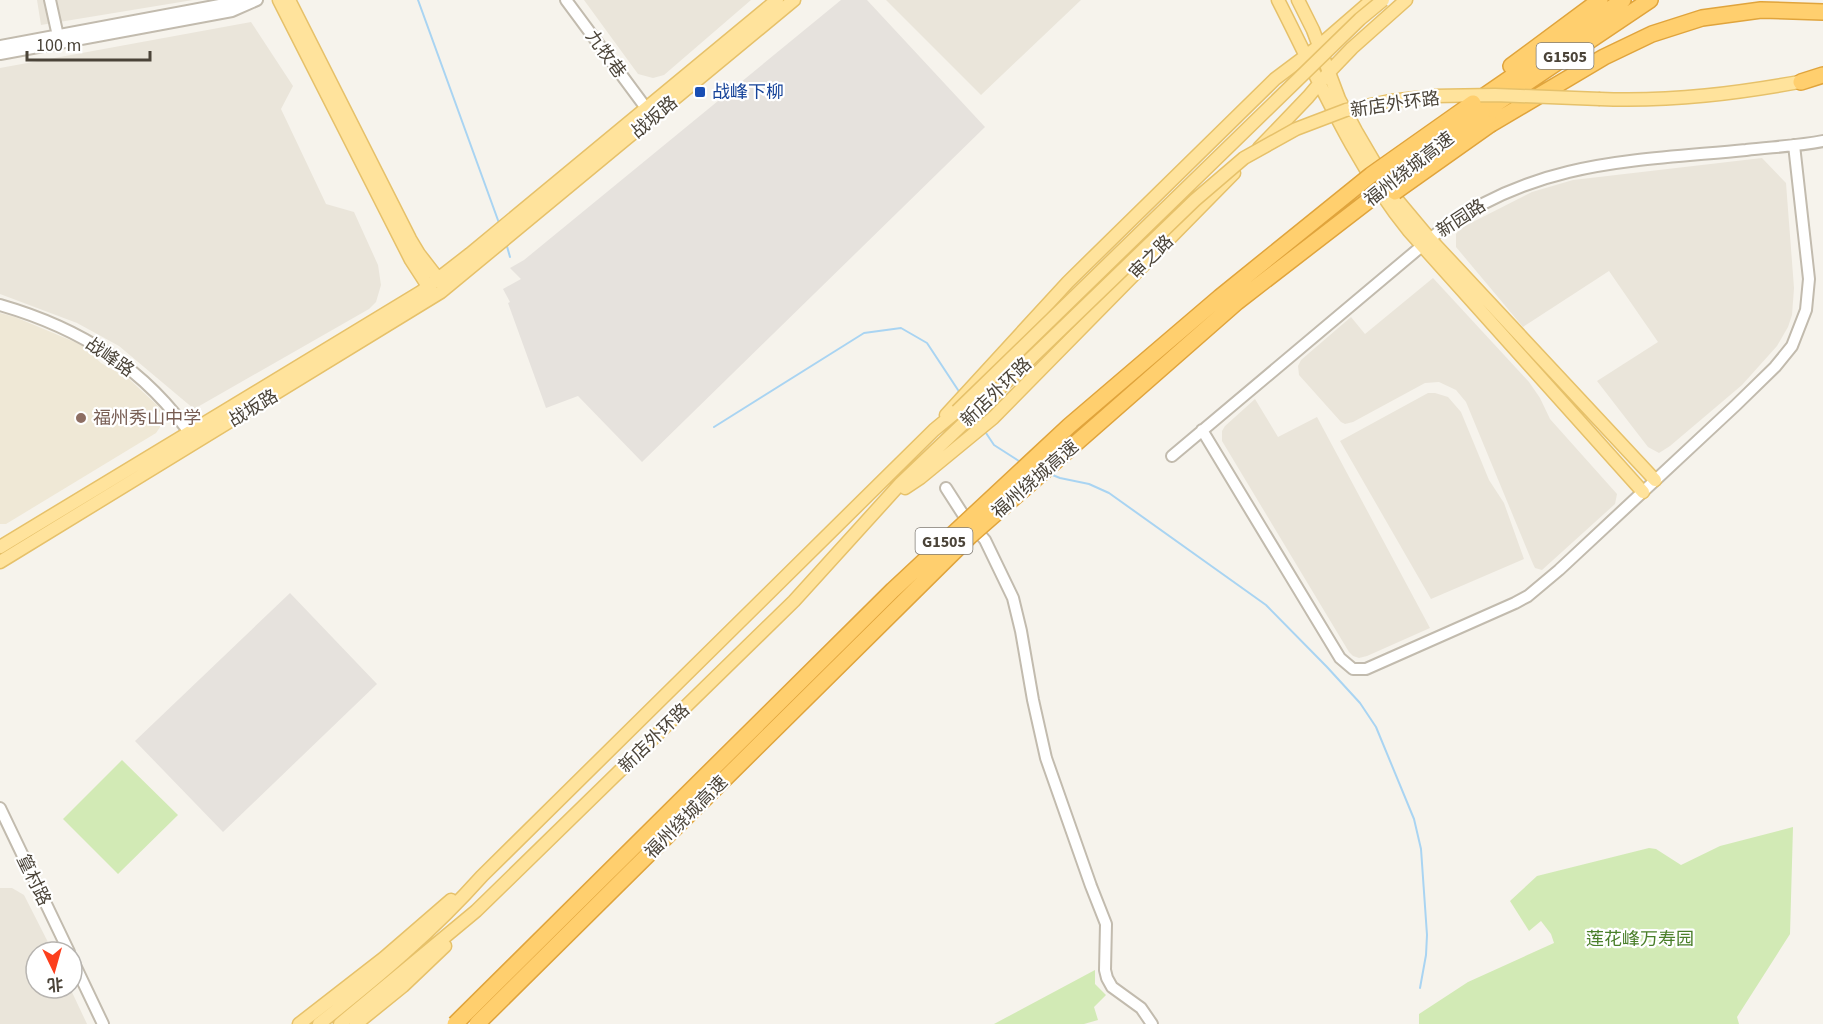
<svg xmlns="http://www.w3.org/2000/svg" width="1823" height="1024" font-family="'Source Sans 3','Noto Sans SC',sans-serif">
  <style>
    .residential { fill: #eae5da }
    .industrial { fill: #e6e2dd }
    .education { fill: #efe8d6 }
    .green { fill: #d2eab5 }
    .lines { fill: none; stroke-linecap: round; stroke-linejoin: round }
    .stream { stroke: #a9d4f2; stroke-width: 2 }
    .minor-casing { stroke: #c2bbae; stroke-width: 14 }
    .major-casing { stroke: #e6c16a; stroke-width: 15 }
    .highway-casing { stroke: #e0a43c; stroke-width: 18 }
    .minor { stroke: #fff; stroke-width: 10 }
    .major { stroke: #ffe39c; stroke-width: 12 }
    .highway { stroke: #ffcf6e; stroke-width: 15 }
    .major-bridge-casing { stroke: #e6c16a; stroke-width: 15; stroke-linecap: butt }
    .highway-bridge-casing { stroke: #e0a43c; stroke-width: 18; stroke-linecap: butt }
    .major-bridge { stroke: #ffe39c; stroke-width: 12 }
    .highway-bridge { stroke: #ffcf6e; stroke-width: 15 }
    .transit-dot { fill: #1a4fb4; stroke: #fff; stroke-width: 2 }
    .education-dot { fill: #8d6e63; stroke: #fff; stroke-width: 2 }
    .labels { text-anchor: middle; stroke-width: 4.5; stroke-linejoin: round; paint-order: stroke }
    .shield { fill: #fff; stroke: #817c74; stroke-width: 1.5 }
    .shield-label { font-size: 16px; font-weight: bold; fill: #4b4439 }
    .street-label { font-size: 18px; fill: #4b4439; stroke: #fff }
    .transit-label { font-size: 18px; fill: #164399; stroke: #fff; text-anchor: start }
    .education-label { font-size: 18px; fill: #785e54; stroke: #fff; text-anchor: start }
    .park-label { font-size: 18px; fill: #4a7f2a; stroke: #fff }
  </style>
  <rect width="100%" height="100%" fill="#f6f3ec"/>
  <path class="residential" d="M 37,0 L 193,0 L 41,25 Z
    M 584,0 L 751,0 L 664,75 L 653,78 L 638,74 Z
    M 886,0 L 1081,0 L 981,95 Z
    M 251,22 L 293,86 L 281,109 L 326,204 L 354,212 L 378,265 L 381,285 L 376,302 L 369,309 L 194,409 L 119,346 L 77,323 L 0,294 L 0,68 Z
    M 1762,158 L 1786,183 L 1794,288 L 1792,315 L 1788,327 L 1777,346 L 1742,385 L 1670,446 L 1659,453 L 1648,447 L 1597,381 L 1658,342 L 1609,271 L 1523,327 L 1456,247 L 1456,234 L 1461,228 L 1532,192 L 1573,180 Z
    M 1433,278 L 1529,382 L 1540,398 L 1550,419 L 1617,494 L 1615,504 L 1542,570 L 1535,568 L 1533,564 L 1466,402 L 1456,390 L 1439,382 L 1425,383 L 1353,422 L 1345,424 L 1341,422 L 1299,375 L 1298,366 L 1301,360 L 1351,317 L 1365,334 Z
    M 1428,393 L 1435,393 L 1448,397 L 1461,412 L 1489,480 L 1504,503 L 1524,559 L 1431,599 L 1340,441 Z
    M 1255,399 L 1278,437 L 1317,417 L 1430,628 L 1367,656 L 1359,658 L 1353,656 L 1349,652 L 1222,441 L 1222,431 L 1225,426 Z
    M 0,888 L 12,888 L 24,895 L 53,952 L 36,952 L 36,988 L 70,988 L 87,1024 L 0,1024 Z"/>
  <path class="industrial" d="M 841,0 L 867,0 L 985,127 L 642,462 L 578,396 L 546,408 L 508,303 L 510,302 L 503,289 L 521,279 L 510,268 L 524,260 Z
    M 290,593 L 377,684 L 223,832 L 135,741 Z"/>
  <path class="education" d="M 0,313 L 15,317 L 82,345 L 101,363 L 129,379 L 158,406 L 162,415 L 160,427 L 156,433 L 6,524 L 0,524 Z"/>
  <path class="green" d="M 122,760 L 178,815 L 118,874 L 63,819 Z
    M 1793,827 L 1790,934 L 1737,1017 L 1739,1024 L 1419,1024 L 1419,1014 L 1468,982 L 1554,943 L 1551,934 L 1541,921 L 1529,931 L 1510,901 L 1537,876 L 1649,848 L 1656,849 L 1681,865 L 1720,846 Z
    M 1095,970 L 1095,984 L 1106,995 L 1094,1007 L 1098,1020 L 1084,1024 L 994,1024 Z"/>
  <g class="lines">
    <path class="stream" d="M 418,0 L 499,223
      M 506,243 L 510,257
      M 714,427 L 864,333 L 901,328 L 927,343 L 960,393
      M 984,430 L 994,445 L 1022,463
      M 1050,474 L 1060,478 L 1089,484 L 1109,493 L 1266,605 L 1327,667 L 1360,703 L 1376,727 L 1414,819 L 1421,849 L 1427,935 L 1426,955 L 1420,988"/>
    <defs>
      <path id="minor" d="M 50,0 L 58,36
        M 566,0 L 646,108
        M 0,46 L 230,3 L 245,5
        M 0,54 L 232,11 L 257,0
        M 0,305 C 80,328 145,368 193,438
        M 1202,430 L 1340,658 L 1353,669 L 1366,669 L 1515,603 L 1528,596 L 1559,570 L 1736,405 L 1775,367 L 1792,346 L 1806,310 L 1809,279 L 1794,145
        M 1172,456 L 1442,229 C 1539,160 1632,161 1746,150 C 1771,147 1798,146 1823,141
        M 946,488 L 964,516 L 985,540 L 1013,598 L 1021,631 L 1033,700 L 1046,758 L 1091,886 L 1106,924 L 1105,970 L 1107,978 L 1112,987 L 1141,1008 L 1152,1024
        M 0,808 L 69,952
        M 72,959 L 103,1024"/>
      <path id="major" d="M 279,0 L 411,260 L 433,294
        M 289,0 L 410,239 L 419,254 L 443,285
        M 1278,0 C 1318,78 1353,162 1409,231 L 1643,492
        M 1298,0 L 1313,30 L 1339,99 L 1356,131 L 1394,196 L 1430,239 L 1655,480
        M 1600,99 C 1671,102 1740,93 1810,80
        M 1259,148 L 1308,97 L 1329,72 L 1352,48 L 1406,0
        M 946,415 L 1068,282 L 1275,79 L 1319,46 L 1372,0
        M 905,488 L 920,478 L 993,418 L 1234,173
        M 0,547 L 421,292 L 470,254 L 777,0
        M 0,562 L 441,292 L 794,0
        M 299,1024 L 384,958 L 451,900
        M 319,1024 C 377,978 433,931 482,876 L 934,430 L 957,411
        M 340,1024 L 476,911 L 794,601 L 901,483 L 965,422
        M 356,1024 L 403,986 L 445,946"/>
      <path id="highway" d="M 1511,66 L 1600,0
        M 1801,82 L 1823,75
        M 1477,101 L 1623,0
        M 1482,113 L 1650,0
        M 1491,124 L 1604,57 L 1652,34 L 1702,18 L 1761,10 L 1823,12"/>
    </defs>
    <use href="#minor" class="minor-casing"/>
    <use href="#major" class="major-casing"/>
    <use href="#highway" class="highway-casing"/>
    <use href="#minor" class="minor"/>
    <use href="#major" class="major"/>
    <use href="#highway" class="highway"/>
    <defs>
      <path id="major-bridge" d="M 957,411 L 1360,19 L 1383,0
        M 965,422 L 1195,200 L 1244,158 L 1296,129 L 1346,110 L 1390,101 L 1434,96 L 1495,95 L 1600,99"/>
      <path id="highway-bridge" d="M 1395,192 L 1491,124
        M 455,1024 L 893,590 L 1069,426 L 1220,297 L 1371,175 L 1473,103
        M 477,1024 L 970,536 L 1237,302 L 1482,113"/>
    </defs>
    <use href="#major-bridge" class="major-bridge-casing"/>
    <use href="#highway-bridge" class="highway-bridge-casing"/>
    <use href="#major-bridge" class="major-bridge"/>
    <use href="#highway-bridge" class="highway-bridge"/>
  </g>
  <rect class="transit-dot" x="694" y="86" width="12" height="12" rx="3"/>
  <circle class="education-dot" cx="81" cy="418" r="6"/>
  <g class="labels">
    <g class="shield">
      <rect x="1536.5" y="43" width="57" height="26" rx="4.5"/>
      <rect x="915.5" y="528" width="57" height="26" rx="4.5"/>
    </g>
    <g class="shield-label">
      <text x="1565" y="62">G1505</text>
      <text x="944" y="547">G1505</text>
    </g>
    <g class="street-label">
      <text transform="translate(606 54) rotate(54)" y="6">九牧巷</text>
      <text transform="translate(1395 104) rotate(-8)" y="6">新店外环路</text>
      <text transform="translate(654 117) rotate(-40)" y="6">战坂路</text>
      <text transform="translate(1409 169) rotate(-38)" y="6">福州绕城高速</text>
      <text transform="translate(1461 218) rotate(-33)" y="6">新园路</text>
      <text transform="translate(1151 257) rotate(-45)" y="6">审之路</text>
      <text transform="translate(110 357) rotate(35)" y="6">战峰路</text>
      <text transform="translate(996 392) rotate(-44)" y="6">新店外环路</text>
      <text transform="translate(253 408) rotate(-31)" y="6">战坂路</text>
      <text transform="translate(1035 479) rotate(-41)" y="6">福州绕城高速</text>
      <text transform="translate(654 738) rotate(-44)" y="6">新店外环路</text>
      <text transform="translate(686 817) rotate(-45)" y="6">福州绕城高速</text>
      <text transform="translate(34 880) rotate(64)" y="6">篁村路</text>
    </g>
    <g class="transit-label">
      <text x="712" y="98">战峰下柳</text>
    </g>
    <g class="education-label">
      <text x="93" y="424">福州秀山中学</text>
    </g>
    <g class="park-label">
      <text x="1640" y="945">莲花峰万寿园</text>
    </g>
  </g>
  <g transform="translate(54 970) rotate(175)"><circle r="28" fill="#ffffff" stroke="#b7b4b0" stroke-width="1.5"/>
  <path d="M0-4.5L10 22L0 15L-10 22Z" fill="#fc3f1d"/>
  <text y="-9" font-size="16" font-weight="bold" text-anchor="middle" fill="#4b4439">北</text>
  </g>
  <path d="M27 51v9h123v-9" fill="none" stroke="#4b4439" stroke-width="3"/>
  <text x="36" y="51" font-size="18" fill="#4b4439" stroke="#ffffff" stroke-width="4.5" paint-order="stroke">100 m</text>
</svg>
